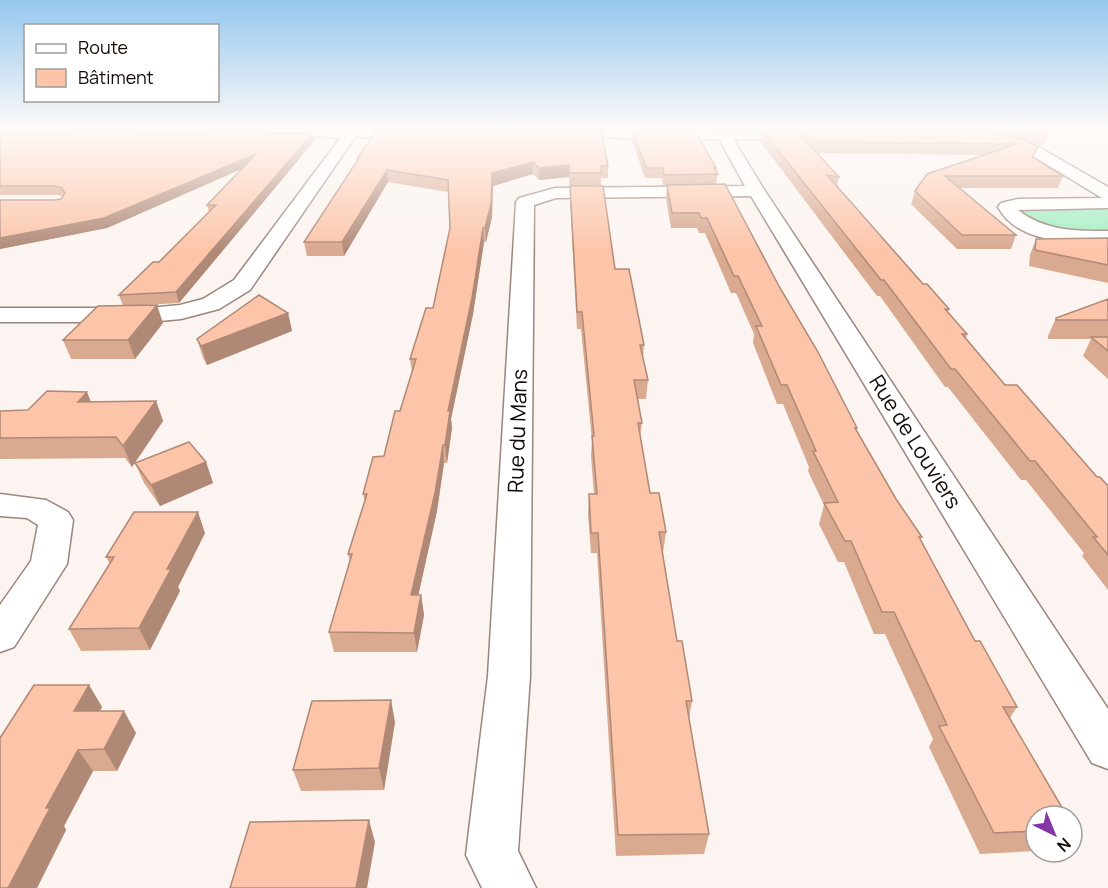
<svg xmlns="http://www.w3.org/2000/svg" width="1108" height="888" font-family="Manrope,sans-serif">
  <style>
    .green { fill: #a4edc3 }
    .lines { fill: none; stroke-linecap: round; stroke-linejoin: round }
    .minor-casing { stroke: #9a867d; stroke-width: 3 }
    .minor { fill: #fff; fill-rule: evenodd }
    .wall { fill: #d9a990 }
    .shaded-wall { fill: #b08976 }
    .building { fill: #fcc4a8; stroke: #b08976; stroke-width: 1.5 }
    .labels { text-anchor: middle; stroke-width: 6; stroke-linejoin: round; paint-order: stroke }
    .street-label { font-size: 21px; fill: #110a07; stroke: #fff }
  </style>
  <rect width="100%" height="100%" fill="#fcf4f0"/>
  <path class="green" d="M 1085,207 L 1108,210 L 1108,230 L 1061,231 L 1046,229 L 1020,214 L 1024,210 Z"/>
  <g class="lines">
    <defs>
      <path id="minor" d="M 274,129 L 415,129 L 422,133 L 415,137 L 355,137 L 250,290 L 219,309 L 181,319 L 149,322 L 0,322 L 0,308 L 149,308 L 180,305 L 203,299 L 234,280 L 341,137 L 269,136 L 267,133 L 269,130 Z
        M 562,130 L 807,132 L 809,135 L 807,138 L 802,139 L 733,139 L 765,191 L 1108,709 L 1108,769 L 1092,763 L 751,196 L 556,198 L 534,205 L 530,676 L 518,851 L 536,888 L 482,888 L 466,855 L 488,676 L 516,202 L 519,198 L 555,188 L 745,186 L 719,139 L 557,137 L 555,134 L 557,131 Z
        M 999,133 L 1030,142 L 1108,187 L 1108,208 L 1018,210 C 1045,231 1075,231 1108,231 L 1108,243 C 1072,243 1018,244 998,207 L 1001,203 L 1018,199 L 1102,198 L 1020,148 L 994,140 L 992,137 L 994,134 Z
        M 0,494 L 46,500 L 68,512 L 73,520 L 67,564 L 14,647 L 0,652 L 0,605 L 31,561 L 38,525 L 27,518 L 0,516 Z"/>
    </defs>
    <use href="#minor" class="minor-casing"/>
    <use href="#minor" class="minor"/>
  </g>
  <path class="wall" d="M 733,128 L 990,128 L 989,130 L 987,130 L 1023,139 L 1034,158 L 1063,176 L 1058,188 L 960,188 L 1016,235 L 1011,249 L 957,249 L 911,204 L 915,191 L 983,155 L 817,153 L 839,177 L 837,186 L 923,284 L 949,309 L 948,312 L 967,334 L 966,338 L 1005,385 L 1097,477 L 1108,486 L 1108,590 L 1082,556 L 1084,553 L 1026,480 L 1021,480 L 948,387 L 945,387 L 880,296 L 877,296 L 760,141 L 762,130 L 953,130 Z
    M 997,128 L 1052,128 L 1042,146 L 1030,140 L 996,132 Z
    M 378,129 L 608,166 L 608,178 L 601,178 L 601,185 L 569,186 L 569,177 L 539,180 L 533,174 L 493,186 L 492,217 L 486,242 L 484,242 L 473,314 L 451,419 L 452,428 L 447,463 L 444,463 L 437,511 L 418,595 L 421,595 L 424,615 L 417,652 L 334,652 L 329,632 L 350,562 L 348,554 L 365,502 L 363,494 L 384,456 L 400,411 L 412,372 L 410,359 L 433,308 L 450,228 L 448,192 L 388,182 L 344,256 L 307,256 L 304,242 L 357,161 L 357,158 Z
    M 0,132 L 315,140 L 179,303 L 123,306 L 119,295 L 159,262 L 209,212 L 207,205 L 241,169 L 107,228 L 0,249 L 0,200 L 54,200 L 61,199 L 63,196 L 57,195 L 0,195 Z
    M 633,132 L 716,168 L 716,171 L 718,174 L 716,184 L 663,185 L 662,178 L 645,178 L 632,141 Z
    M 725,184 L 780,288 L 857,428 L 856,431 L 896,499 L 922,537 L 920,540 L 975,641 L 1017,707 L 1010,718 L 1036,816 L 1036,851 L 980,854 L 929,747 L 933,739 L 885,634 L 874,634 L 844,562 L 838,562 L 819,524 L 824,505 L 808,471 L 809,467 L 783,404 L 777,404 L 753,343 L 754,334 L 736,293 L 731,293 L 705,233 L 699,233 L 697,228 L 671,228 L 666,199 L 667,185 Z
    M 570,186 L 615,269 L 644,345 L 643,358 L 648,380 L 646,399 L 637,399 L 642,423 L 640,437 L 650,493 L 666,532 L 663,553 L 677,641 L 692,701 L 689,719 L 709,834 L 704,854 L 616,856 L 597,553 L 591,553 L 588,514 L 589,494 L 594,494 L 591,456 L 592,440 L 581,329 L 577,329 L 570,200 Z
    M 1108,238 L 1108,283 L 1029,266 L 1030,255 L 1036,239 Z
    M 1108,299 L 1108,379 L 1083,356 L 1091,339 L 1048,339 L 1048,336 L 1056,318 Z
    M 288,313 L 292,331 L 207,365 L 203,358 L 197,339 Z
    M 163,323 L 135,359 L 71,359 L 63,340 Z
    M 156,401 L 163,421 L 132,467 L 125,458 L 0,459 L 0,411 L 28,410 L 91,402 Z
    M 206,462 L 213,483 L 160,506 L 144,483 L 135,463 Z
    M 205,533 L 178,587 L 180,591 L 150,650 L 81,651 L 69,629 L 110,564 L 106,557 Z
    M 89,685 L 102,707 L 100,711 L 136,733 L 117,771 L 93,771 L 64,826 L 66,830 L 37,888 L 0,888 Z
    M 395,722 L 384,790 L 301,791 L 293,770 Z"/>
  <path class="shaded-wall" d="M 1052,128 L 1050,132 L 1042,146 L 1044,140 Z
    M 313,133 L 315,140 L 179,303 L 176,292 Z
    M 256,154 L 258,162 L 107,228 L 0,249 L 0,238 Z
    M 533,162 L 533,174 L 493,186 L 492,217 L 486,242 L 485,228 L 492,173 Z
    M 569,165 L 569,177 L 539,180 L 539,168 Z
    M 387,170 L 388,182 L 344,256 L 342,242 Z
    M 483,228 L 484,242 L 473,314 L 451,419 L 452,428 L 447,463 L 445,445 L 448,411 Z
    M 157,305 L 163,323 L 135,359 L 128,340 Z
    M 288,313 L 292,331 L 207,365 L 201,346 Z
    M 87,392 L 95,412 L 78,402 Z
    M 156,401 L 163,421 L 132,467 L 123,446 Z
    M 443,445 L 444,463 L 437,511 L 414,615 L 411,595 Z
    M 206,462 L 213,483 L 160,506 L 151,485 Z
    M 198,512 L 205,533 L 178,587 L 180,591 L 150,650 L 139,628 L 167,569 Z
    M 421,595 L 424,615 L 417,652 L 414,633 Z
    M 89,685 L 102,707 L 88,733 L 74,711 Z
    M 391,700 L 395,722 L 384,790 L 379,768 Z
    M 124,711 L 136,733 L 117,771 L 104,749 Z
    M 78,750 L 93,771 L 64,826 L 66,830 L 37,888 L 8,888 L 46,808 Z
    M 369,820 L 375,842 L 367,888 L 356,888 Z"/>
  <path class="building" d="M 1008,128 L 1051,128 L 1044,140 L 1033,133 Z
    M 378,129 L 601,130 L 608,166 L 601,166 L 601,173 L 569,173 L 569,165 L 539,168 L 533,162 L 492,173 L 491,204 L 485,228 L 483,228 L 472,298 L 448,411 L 450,411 L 445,445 L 443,445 L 435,493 L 411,595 L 421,595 L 414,633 L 329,632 L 352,554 L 348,554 L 367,494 L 363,494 L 373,457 L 384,456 L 395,411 L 400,411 L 416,359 L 410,359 L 426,308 L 433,308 L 450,228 L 448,180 L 387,170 L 342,242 L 304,242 L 359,158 L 357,158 Z
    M 762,130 L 985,130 L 1023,139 L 1038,147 L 1032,157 L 1063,176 L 945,176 L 1016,235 L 962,235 L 915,191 L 927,174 L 1017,144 L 820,142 L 801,136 L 839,177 L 827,175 L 923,284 L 927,284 L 949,309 L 945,309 L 967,334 L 962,334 L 1005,385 L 1017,385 L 1097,477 L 1100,477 L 1108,486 L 1108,555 L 1093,537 L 1097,537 L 1035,461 L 1030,461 L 955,369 L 951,369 L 884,280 L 881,280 Z
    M 0,132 L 313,133 L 176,292 L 119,295 L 153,262 L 159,262 L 216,205 L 207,205 L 256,154 L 104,218 L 0,238 L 0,200 L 54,200 L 61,199 L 65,193 L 62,188 L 54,186 L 0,186 Z
    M 633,132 L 696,132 L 716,168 L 714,168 L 718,174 L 664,175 L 663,168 L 646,168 Z
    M 725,184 L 780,288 L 818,352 L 857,428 L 855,428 L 896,499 L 922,537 L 919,537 L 975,641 L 980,641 L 1017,707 L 1003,707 L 1067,816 L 1036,816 L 1036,831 L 994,833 L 939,726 L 947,725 L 894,612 L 882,612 L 851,541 L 845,541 L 824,503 L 838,502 L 813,451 L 816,451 L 787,385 L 781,385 L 756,326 L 762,326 L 738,276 L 734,276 L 707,218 L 701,218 L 699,213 L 672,213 L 667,185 Z
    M 570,186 L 603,186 L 615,269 L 629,269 L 644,345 L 640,345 L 648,380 L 634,380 L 642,423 L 638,423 L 650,493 L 659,493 L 666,532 L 659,532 L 677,641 L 682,641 L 692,701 L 686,701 L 709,834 L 618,835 L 598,533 L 591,533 L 589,494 L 597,494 L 592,436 L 594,436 L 582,312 L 577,312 Z
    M 1108,238 L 1108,265 L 1035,250 L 1036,239 Z
    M 259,295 L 288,313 L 201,346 L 197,339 Z
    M 1108,299 L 1108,320 L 1056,320 L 1056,318 Z
    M 157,305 L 128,340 L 63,340 L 98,306 Z
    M 1091,337 L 1108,337 L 1108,351 Z
    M 47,391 L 87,392 L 78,402 L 156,401 L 123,446 L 116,437 L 0,438 L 0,411 L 28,410 Z
    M 189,442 L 206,462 L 151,485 L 135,463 Z
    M 134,512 L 198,512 L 167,569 L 171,569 L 139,628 L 69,629 L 114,557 L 106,557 Z
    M 34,685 L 89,685 L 74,711 L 124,711 L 104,749 L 78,750 L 46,808 L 50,808 L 8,888 L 0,888 L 0,738 Z
    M 391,700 L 379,768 L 293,770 L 312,701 Z
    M 369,820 L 356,888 L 230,888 L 250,822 Z"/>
  <linearGradient id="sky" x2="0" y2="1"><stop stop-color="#95c7ee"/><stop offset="0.51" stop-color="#fefaf8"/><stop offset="1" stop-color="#fefaf8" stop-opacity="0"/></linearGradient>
  <rect width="1108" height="252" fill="url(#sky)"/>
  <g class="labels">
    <g class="street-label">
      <text transform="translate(518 431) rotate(-88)" y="7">Rue du Mans</text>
      <text transform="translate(915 442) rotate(58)" y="7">Rue de Louviers</text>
    </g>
  </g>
  <rect x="24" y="24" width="195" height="78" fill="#ffffff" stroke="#a09d9c" stroke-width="1.5"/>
  <rect x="36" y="44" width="30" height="9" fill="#ffffff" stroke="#a09d9c" stroke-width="1.5"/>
  <text x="78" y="54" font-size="18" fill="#110a07">Route</text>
  <rect x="36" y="69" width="30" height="18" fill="#fcc4a8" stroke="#a09d9c" stroke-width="1.5"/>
  <text x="78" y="84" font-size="18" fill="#110a07">Bâtiment</text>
  <g transform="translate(1054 834) rotate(137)"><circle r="28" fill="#ffffff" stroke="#a09d9c" stroke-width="1.5"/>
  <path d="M0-4.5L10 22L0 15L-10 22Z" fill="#8336a7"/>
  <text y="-9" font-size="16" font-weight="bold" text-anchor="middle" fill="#110a07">N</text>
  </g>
</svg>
